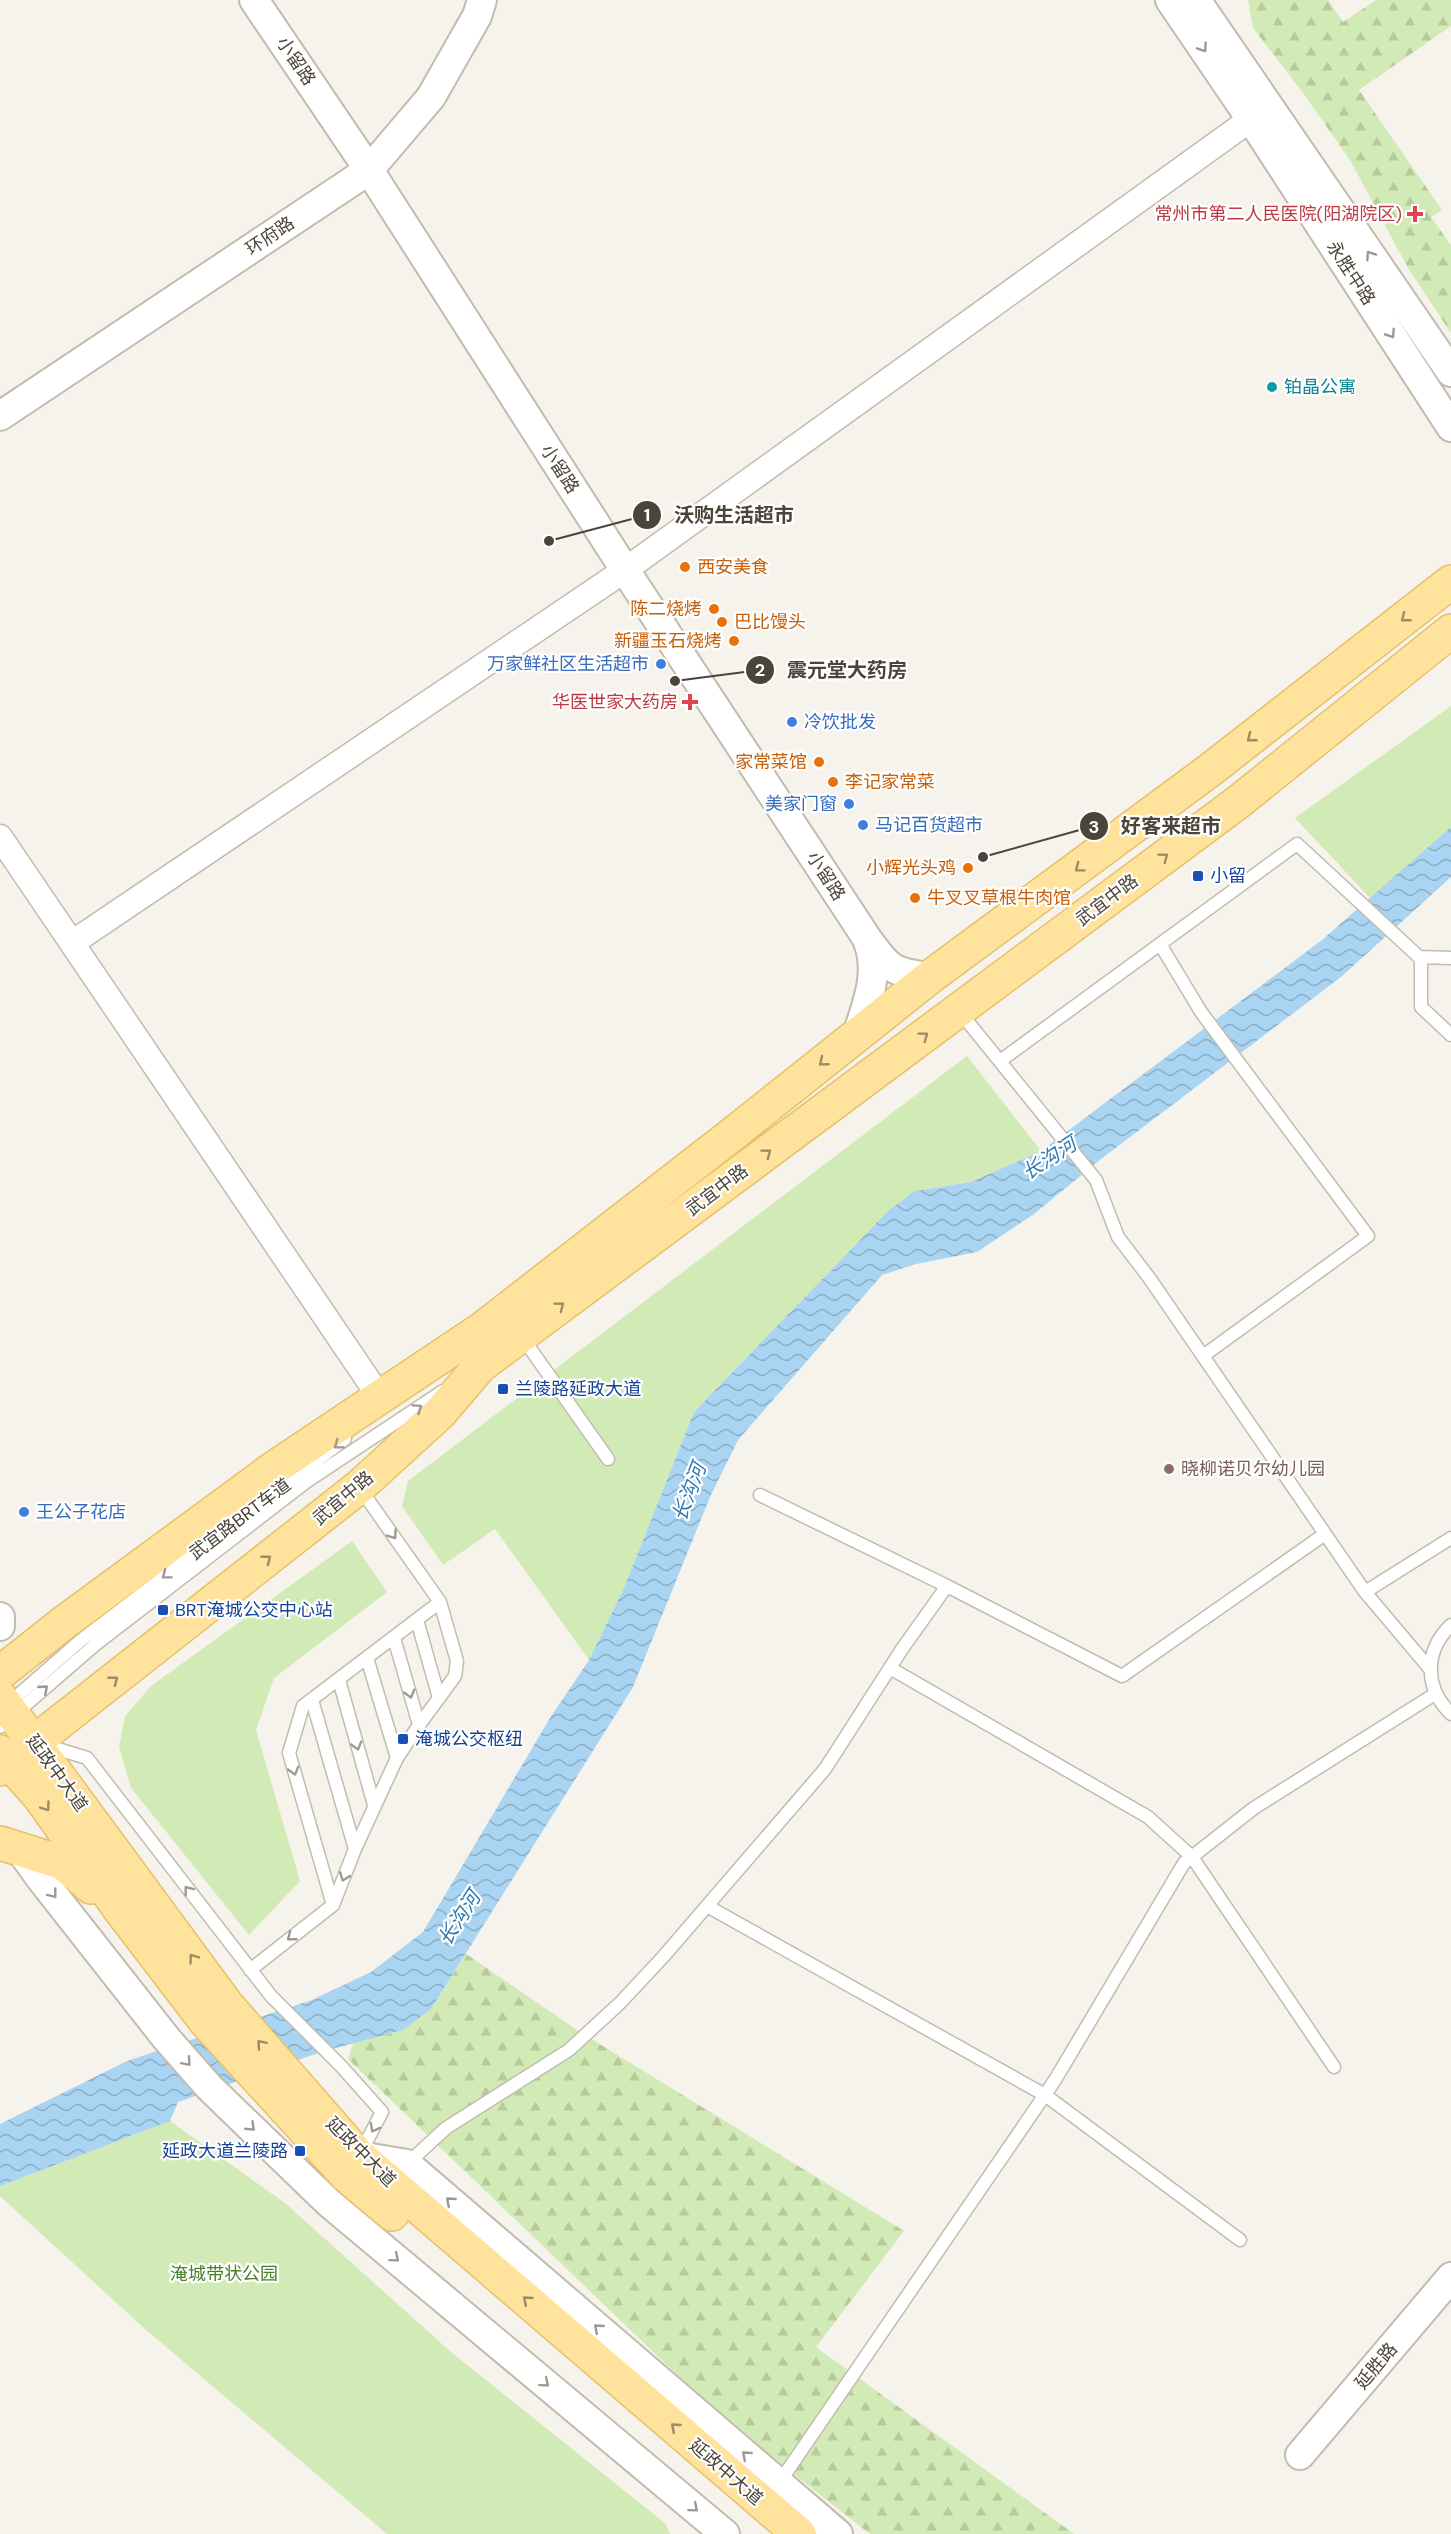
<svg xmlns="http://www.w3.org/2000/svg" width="1451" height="2534" font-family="'DM Sans','Noto Sans SC',sans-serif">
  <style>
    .forest { fill: url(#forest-firs) }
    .park { fill: #d2eab5 }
    .water { fill: url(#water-waves) }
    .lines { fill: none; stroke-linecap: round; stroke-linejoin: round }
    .service-casing { stroke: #c2bbae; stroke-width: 15 }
    .minor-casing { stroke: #c2bbae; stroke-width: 27 }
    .tertiary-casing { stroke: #c2bbae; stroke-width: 32 }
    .primary-casing { stroke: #e6c16a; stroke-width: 36 }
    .service { stroke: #fff; stroke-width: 12 }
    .minor { stroke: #fff; stroke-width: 24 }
    .tertiary { stroke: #fff; stroke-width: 28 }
    .primary { stroke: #ffe39c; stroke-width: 33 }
    .oneway { stroke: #9c9892 }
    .oneway2 { stroke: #9c8c66 }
    .health-dot { fill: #e0444e; stroke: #fff; stroke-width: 2 }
    .culture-dot { fill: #0f9aa8; stroke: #fff; stroke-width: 2 }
    .food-dot { fill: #e8710a; stroke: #fff; stroke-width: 2 }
    .shop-dot { fill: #3f7fe0; stroke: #fff; stroke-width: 2 }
    .transit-dot { fill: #1a4fb4; stroke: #fff; stroke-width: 2 }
    .education-dot { fill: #8d6e63; stroke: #fff; stroke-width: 2 }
    .labels { text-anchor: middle; stroke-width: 4.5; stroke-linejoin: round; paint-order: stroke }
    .street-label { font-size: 18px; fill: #4b4439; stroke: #fff }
    .health-label { font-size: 18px; fill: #be3a42; stroke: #fff; text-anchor: end }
    .culture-label { font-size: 18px; fill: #0d838f; stroke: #fff; text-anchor: start }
    .food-label { font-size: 18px; fill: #c56008; stroke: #fff; text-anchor: start }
    .shop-label { font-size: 18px; fill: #366cbe; stroke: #fff; text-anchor: start }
    .transit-label { font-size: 18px; fill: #164399; stroke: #fff; text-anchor: start }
    .education-label { font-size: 18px; fill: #785e54; stroke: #fff; text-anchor: start }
    .park-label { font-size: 18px; fill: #4a7f2a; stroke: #fff }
    .water-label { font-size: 20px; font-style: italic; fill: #2e7ab2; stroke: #fff }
    .leader { fill: none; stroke: #4b4439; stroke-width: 2 }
    .callout-dot { fill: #4b4439; stroke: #fff; stroke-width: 2 }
    .mark-label { font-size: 18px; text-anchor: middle; font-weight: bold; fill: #fff }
    .callout-label { font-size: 20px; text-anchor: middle; font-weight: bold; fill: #4b4439; stroke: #fff; stroke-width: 4.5; stroke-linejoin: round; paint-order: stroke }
  </style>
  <defs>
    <pattern id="forest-firs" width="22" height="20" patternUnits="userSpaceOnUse" patternTransform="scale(1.5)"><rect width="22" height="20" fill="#d2eab5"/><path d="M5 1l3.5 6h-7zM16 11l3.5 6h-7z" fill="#b6ca9c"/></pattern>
    <pattern id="water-waves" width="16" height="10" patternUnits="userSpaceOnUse" patternTransform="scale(1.5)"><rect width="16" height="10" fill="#a9d4f2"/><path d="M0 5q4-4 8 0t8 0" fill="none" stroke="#8caec5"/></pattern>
  </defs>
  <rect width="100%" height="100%" fill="#f6f3ec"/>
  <path class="forest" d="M 1248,0 L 1328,0 L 1343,22 L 1376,0 L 1451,0 L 1451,26 L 1359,90 L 1442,210 L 1431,217 L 1451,245 L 1451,333 L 1408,268 L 1350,160 L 1303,93 L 1253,28 Z
    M 466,1954 L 580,2032 L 904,2231 L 816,2347 L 1074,2534 L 870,2534 L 721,2417 L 348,2059 L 354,2041 L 403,2030 L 431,2009 Z"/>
  <path class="park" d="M 1451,706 L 1451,827 L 1371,899 L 1295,818 Z
    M 967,1056 L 1041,1151 L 971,1182 L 915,1191 L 889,1210 L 694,1412 L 624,1588 L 589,1660 L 495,1529 L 443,1565 L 402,1506 L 408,1481 Z
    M 352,1541 L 387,1592 L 274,1678 L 256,1730 L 300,1881 L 249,1935 L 131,1788 L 119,1747 L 125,1716 L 151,1686 Z
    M 170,2121 L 285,2203 L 452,2353 L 665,2523 L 670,2534 L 387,2534 L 145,2329 L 0,2196 L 0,2186 Z"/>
  <path class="water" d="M 1451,827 L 1451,877 L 1341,977 L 1101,1159 L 1034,1214 L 977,1252 L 916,1264 L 882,1275 L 738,1440 L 710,1497 L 633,1687 L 431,2009 L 403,2030 L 321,2052 L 178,2102 L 170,2121 L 0,2186 L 0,2124 L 127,2061 L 312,2000 L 371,1972 L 423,1932 L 550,1718 L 589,1660 L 624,1588 L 694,1412 L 889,1210 L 915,1191 L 971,1182 L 1041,1151 L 1322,940 Z"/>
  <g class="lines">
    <defs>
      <path id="service" d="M 1160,944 L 1201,1012 L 1368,1236 L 1203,1356
        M 1421,958 L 1421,1007 L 1451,1035
        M 959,1011 L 1096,1180 L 1118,1237 L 1150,1279 L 1365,1592 L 1430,1669
        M 1000,1061 L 1297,844 L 1419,957 L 1451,958
        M 522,1337 L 608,1459
        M 359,1487 L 440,1602 L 457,1661 L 455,1676 L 439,1698
        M 760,1495 L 947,1586 L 1122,1676 L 1325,1534
        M 1365,1592 L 1451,1538
        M 417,1620 L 439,1698 L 419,1725
        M 1451,1625 C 1424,1651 1424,1687 1451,1714
        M 394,1638 L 419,1725 L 397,1758
        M 890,1668 L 1148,1817 L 1192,1857 L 1334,2067
        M 339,1680 L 374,1805
        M 312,1700 L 355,1849
        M 8,1704 L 80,1641 L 345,1439
        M 0,1727 L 96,1644 L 306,1482 L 443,1391
        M 45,1745 L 87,1758 L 271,1996 L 341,2066 L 382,2112 L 360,2154
        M 333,1905 L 289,1753 L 303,1706 L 440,1602
        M 707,1906 L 1045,2095 L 1240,2240
        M 250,1970 L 333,1905 L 355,1849 L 397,1758 L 367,1658
        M 407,2164 L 446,2128 L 569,2050 L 620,2003 L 663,1957 L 825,1769 L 902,1649 L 947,1586
        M 779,2483 L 1055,2080 L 1184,1863 L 1254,1808 L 1435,1694"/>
      <path id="minor" d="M 0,837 L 379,1396
        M 72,943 L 625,570 L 1265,109"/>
      <path id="tertiary" d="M 254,0 L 369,170 L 625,570 L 866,937 C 888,968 892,973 930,977
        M 1170,0 L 1251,119 L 1451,427
        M 1196,0 L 1451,372
        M 0,416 L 369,170 L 431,97 L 477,16 L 482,0
        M 857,1035 C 867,1004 880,973 868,942
        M 0,1617 L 0,1626
        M 18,1847 L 41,1879 L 166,2038 L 209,2087 L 329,2203 L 725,2534
        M 359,2156 L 407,2164 L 838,2534
        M 1300,2455 L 1451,2277"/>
      <path id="primary" d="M 0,1673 L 66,1621 L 274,1468 L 482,1329 L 729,1137 L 930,977 L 1210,770 L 1451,582
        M 0,1697 L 227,2005 L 359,2156 L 799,2534
        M 0,1752 L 39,1796 L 121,1911 L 206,2022 L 347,2176 L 392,2214
        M 0,1769 L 359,1487 L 440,1413 L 480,1366 L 1237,803 L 1451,631
        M 0,1843 L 63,1863 L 91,1887"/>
    </defs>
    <use href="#service" class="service-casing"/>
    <use href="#minor" class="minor-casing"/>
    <use href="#tertiary" class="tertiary-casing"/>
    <use href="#primary" class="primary-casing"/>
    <use href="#service" class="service"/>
    <use href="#minor" class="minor"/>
    <use href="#tertiary" class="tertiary"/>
    <use href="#primary" class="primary"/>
  </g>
  <defs><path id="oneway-chevron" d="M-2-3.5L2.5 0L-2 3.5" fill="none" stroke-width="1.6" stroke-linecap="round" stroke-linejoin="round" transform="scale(1.5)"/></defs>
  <g class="oneway">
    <use href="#oneway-chevron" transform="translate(1203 48) rotate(56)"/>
    <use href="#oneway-chevron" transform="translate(1370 255) rotate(-124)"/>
    <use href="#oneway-chevron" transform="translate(1391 334) rotate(57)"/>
    <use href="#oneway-chevron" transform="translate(418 1408) rotate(-34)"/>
    <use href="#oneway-chevron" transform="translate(338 1445) rotate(143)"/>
    <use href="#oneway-chevron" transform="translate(393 1535) rotate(55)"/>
    <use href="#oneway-chevron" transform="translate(166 1575) rotate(143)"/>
    <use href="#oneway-chevron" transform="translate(44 1689) rotate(-41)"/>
    <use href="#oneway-chevron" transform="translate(410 1694) rotate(74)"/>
    <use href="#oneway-chevron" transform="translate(357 1746) rotate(74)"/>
    <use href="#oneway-chevron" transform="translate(294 1771) rotate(74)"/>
    <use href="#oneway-chevron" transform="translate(344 1877) rotate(111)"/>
    <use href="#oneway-chevron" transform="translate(188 1890) rotate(-128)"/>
    <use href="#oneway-chevron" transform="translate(53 1894) rotate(52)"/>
    <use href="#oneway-chevron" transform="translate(291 1937) rotate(142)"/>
    <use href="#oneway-chevron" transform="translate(187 2062) rotate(49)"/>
    <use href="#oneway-chevron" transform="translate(251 2127) rotate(44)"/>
    <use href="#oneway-chevron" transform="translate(374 2128) rotate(118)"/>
    <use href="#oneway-chevron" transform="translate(450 2201) rotate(-139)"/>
    <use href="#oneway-chevron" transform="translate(395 2258) rotate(40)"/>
    <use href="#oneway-chevron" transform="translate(598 2328) rotate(-139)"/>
    <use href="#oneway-chevron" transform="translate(545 2383) rotate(40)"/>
    <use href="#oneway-chevron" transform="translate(746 2455) rotate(-139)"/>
    <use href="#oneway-chevron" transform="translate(694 2508) rotate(40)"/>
  </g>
  <g class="oneway2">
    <use href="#oneway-chevron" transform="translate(1405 618) rotate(142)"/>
    <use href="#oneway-chevron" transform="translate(1251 738) rotate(142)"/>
    <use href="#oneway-chevron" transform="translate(1164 857) rotate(-37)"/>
    <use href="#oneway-chevron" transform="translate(1079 868) rotate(143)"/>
    <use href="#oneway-chevron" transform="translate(924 1036) rotate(-37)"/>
    <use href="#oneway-chevron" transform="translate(823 1062) rotate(141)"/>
    <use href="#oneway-chevron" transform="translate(767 1153) rotate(-37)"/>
    <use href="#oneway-chevron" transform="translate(560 1306) rotate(-37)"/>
    <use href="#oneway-chevron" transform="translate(267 1559) rotate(-38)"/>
    <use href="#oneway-chevron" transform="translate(114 1680) rotate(-38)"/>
    <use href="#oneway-chevron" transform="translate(46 1807) rotate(54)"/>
    <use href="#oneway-chevron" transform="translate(193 1958) rotate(-126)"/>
    <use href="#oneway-chevron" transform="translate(261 2044) rotate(-131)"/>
    <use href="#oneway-chevron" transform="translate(527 2300) rotate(-139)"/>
    <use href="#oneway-chevron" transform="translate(675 2427) rotate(-139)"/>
  </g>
  <g class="health-dot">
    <path d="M1412 205h6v6h6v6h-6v6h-6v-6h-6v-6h6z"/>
    <path d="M687 693h6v6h6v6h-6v6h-6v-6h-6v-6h6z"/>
  </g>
  <circle class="culture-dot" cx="1272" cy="387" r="6"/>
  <g class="food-dot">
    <circle cx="685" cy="567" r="6"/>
    <circle cx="714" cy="609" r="6"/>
    <circle cx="722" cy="622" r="6"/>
    <circle cx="734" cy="641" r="6"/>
    <circle cx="819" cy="762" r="6"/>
    <circle cx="833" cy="782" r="6"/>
    <circle cx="968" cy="868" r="6"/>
    <circle cx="915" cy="898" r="6"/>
  </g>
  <g class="shop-dot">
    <circle cx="661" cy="664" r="6"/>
    <circle cx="792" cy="722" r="6"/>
    <circle cx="849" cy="804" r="6"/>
    <circle cx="863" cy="825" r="6"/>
    <circle cx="24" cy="1512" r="6"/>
  </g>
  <g class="transit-dot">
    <rect x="1192" y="870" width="12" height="12" rx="3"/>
    <rect x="497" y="1383" width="12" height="12" rx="3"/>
    <rect x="157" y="1604" width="12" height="12" rx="3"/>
    <rect x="397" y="1733" width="12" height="12" rx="3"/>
    <rect x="294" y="2145" width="12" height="12" rx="3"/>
  </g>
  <circle class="education-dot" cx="1169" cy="1469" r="6"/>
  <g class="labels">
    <g class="street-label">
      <text transform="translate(296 61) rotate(56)" y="6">小留路</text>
      <text transform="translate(270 236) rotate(-34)" y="6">环府路</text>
      <text transform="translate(1351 273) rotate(57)" y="6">永胜中路</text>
      <text transform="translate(560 469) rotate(57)" y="6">小留路</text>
      <text transform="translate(826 876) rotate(57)" y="6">小留路</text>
      <text transform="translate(1107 900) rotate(-37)" y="6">武宜中路</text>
      <text transform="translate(717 1190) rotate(-37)" y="6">武宜中路</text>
      <text transform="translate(343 1498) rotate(-40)" y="6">武宜中路</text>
      <text transform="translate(240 1519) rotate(-37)" y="6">武宜路BRT车道</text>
      <text transform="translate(57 1773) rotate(54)" y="6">延政中大道</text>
      <text transform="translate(361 2152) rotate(45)" y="6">延政中大道</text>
      <text transform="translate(1376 2366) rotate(-50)" y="6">延胜路</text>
      <text transform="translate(726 2472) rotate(41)" y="6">延政中大道</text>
    </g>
    <g class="health-label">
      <text x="1402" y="220">常州市第二人民医院(阳湖院区)</text>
      <text x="678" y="708">华医世家大药房</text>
    </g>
    <g class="culture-label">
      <text x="1284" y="393">铂晶公寓</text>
    </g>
    <g class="food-label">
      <text x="697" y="573">西安美食</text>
      <text x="702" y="615" text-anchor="end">陈二烧烤</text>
      <text x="734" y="628">巴比馒头</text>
      <text x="722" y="647" text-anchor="end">新疆玉石烧烤</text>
      <text x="807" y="768" text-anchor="end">家常菜馆</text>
      <text x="845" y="788">李记家常菜</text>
      <text x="956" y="874" text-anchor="end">小辉光头鸡</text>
      <text x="927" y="904">牛叉叉草根牛肉馆</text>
    </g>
    <g class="shop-label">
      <text x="649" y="670" text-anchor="end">万家鲜社区生活超市</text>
      <text x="804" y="728">冷饮批发</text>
      <text x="837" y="810" text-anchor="end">美家门窗</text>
      <text x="875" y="831">马记百货超市</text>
      <text x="36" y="1518">王公子花店</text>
    </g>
    <g class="transit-label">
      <text x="1210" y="882">小留</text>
      <text x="515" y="1395">兰陵路延政大道</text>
      <text x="175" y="1616">BRT淹城公交中心站</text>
      <text x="415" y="1745">淹城公交枢纽</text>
      <text x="288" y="2157" text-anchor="end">延政大道兰陵路</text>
    </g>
    <g class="education-label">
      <text x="1181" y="1475">晓柳诺贝尔幼儿园</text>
    </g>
    <g class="park-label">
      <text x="224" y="2280">淹城带状公园</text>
    </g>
    <g class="water-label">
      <text transform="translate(1049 1158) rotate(-33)" y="7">长沟河</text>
      <text transform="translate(689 1492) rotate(-69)" y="7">长沟河</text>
      <text transform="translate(459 1918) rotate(-57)" y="7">长沟河</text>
    </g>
  </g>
  <path class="leader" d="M549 541L647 515M675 681L760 670M983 857L1094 826"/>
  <g class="callout-dot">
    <circle cx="549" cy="541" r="6"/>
    <circle cx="675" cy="681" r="6"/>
    <circle cx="983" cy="857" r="6"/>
    <circle cx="647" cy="515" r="15"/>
    <circle cx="760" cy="670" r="15"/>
    <circle cx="1094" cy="826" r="15"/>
  </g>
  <g class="mark-label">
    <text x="647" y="521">1</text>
    <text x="760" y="676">2</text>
    <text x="1094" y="833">3</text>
  </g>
  <g class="callout-label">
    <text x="734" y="522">沃购生活超市</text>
    <text x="847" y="677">震元堂大药房</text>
    <text x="1171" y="833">好客来超市</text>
  </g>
</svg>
